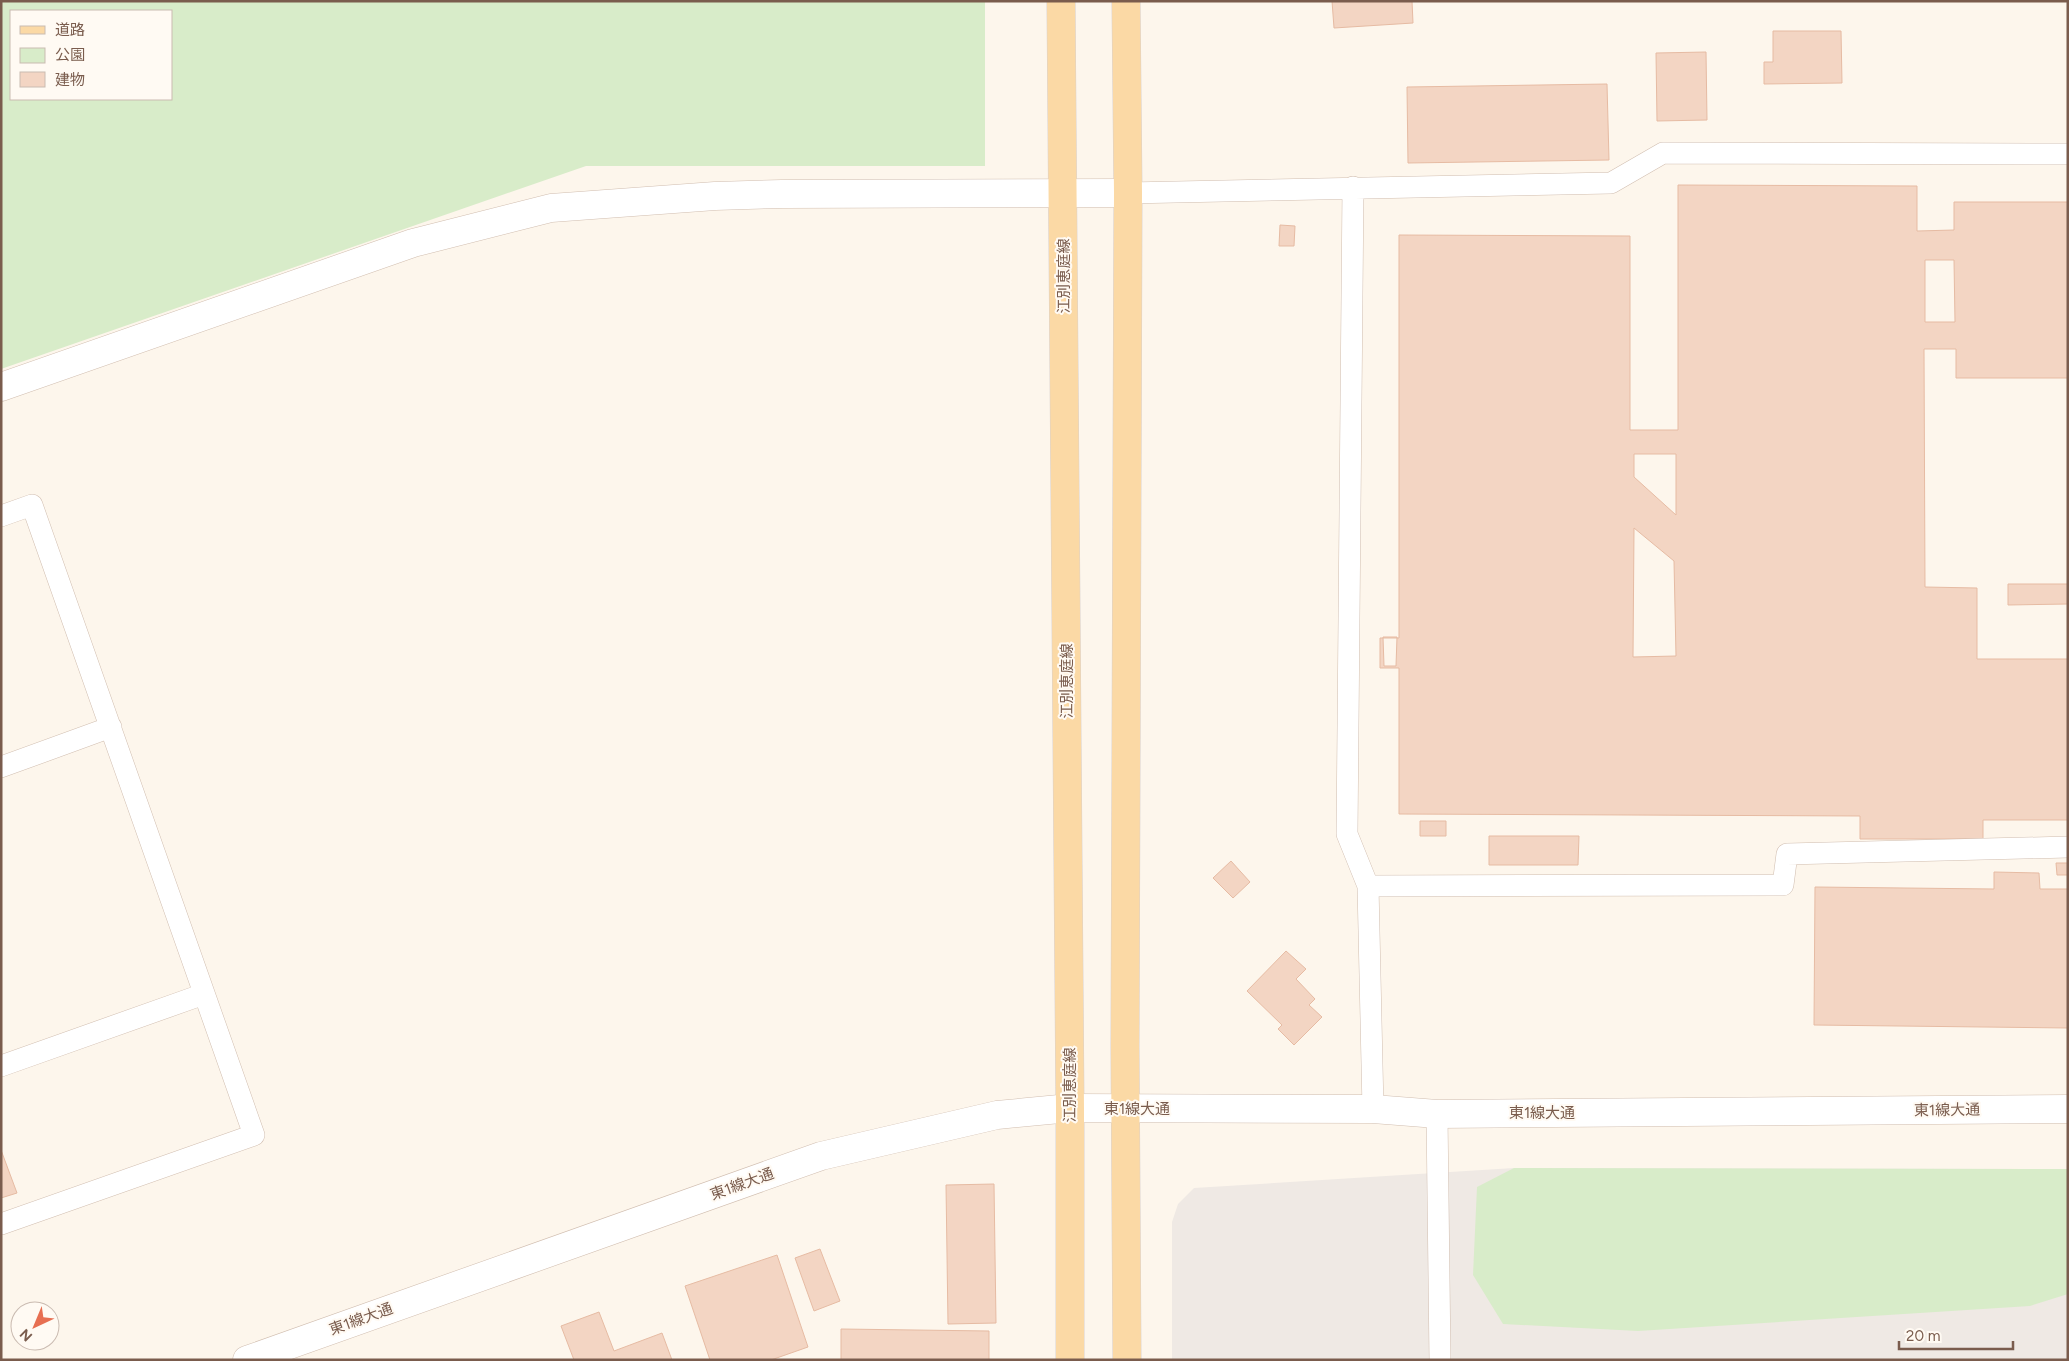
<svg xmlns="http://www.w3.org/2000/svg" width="2069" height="1361" font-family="Figtree,'Noto Sans JP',sans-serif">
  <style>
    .industrial { fill: #efe9e4 }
    .green { fill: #d8ecc9; fill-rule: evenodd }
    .building { fill: #f3d5c3; stroke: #e6bba3; fill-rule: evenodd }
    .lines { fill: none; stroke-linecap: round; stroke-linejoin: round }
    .service-casing { stroke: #d1beb0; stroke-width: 22 }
    .minor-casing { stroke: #d1beb0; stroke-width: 29 }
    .tertiary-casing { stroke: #d1beb0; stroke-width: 29 }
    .primary-casing { stroke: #dad1cd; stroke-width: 29 }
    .service { stroke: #fff; stroke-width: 21 }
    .minor { stroke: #fff; stroke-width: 28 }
    .tertiary { stroke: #fff; stroke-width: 28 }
    .primary { stroke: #fbd9a5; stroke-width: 28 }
    .labels { text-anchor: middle; stroke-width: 4; stroke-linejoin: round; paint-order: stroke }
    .street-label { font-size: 15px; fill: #7a5c4d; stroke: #fffaf3 }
  </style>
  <rect width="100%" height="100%" fill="#fdf6ec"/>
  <path class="industrial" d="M 1514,1168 L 2068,1169 L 2068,1360 L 1172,1360 L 1172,1222 L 1178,1204 L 1194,1188 Z"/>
  <path class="green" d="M 1,1 L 985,1 L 985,166 L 586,166 L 1,369 ZM 11,11 L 171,11 L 171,99 L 11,99 Z
    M 1514,1168 L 2068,1169 L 2068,1294 L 2030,1306 L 1638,1331 L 1503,1324 L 1473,1275 L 1477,1187 Z"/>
  <path class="building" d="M 1332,1 L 1412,1 L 1413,23 L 1334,28 Z
    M 1773,31 L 1841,31 L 1842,83 L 1764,84 L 1764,62 L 1773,62 Z
    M 1706,52 L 1707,120 L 1657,121 L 1656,53 Z
    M 1607,84 L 1609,160 L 1408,163 L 1407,87 Z
    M 1678,185 L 1917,186 L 1917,231 L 1954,230 L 1954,202 L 2068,202 L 2068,378 L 1956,378 L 1956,349 L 1924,349 L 1925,587 L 1977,588 L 1977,659 L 2068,659 L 2068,820 L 1983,820 L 1983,839 L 1860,839 L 1860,816 L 1399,814 L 1399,668 L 1380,668 L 1380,638 L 1399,638 L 1399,235 L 1630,236 L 1630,430 L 1678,430 ZM 1925,260 L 1954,260 L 1955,322 L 1925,322 ZM 1634,454 L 1676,454 L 1676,515 L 1634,477 ZM 1634,528 L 1674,561 L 1676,656 L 1633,657 Z
    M 1280,225 L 1295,226 L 1294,246 L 1279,246 Z
    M 2008,584 L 2068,584 L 2068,604 L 2008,605 Z
    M 1383,637 L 1397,637 L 1396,666 L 1384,666 Z
    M 1420,821 L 1446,821 L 1446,836 L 1420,836 Z
    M 1489,836 L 1579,836 L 1578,865 L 1489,865 Z
    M 1231,861 L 1250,882 L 1233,898 L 1213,878 Z
    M 2056,863 L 2068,863 L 2068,875 L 2057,875 Z
    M 1994,872 L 2039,873 L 2040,889 L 2068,889 L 2068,1028 L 1814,1025 L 1815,887 L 1994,889 Z
    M 1286,951 L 1306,969 L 1296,979 L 1315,999 L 1309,1005 L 1322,1017 L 1294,1045 L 1278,1029 L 1282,1025 L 1247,991 Z
    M 1,1150 L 17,1193 L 1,1198 Z
    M 994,1184 L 996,1323 L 948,1324 L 946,1185 Z
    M 820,1249 L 840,1301 L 814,1311 L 795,1258 Z
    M 777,1255 L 808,1347 L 771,1360 L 710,1360 L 685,1286 Z
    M 599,1312 L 614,1351 L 662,1333 L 672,1360 L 574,1360 L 561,1326 Z
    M 841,1329 L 989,1331 L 989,1360 L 841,1360 Z"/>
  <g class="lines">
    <defs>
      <path id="service" d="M 1353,187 L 1347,834 L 1368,886 L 1373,1109
        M 1128,193 L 1611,183 L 1663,153 L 2068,154
        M 1,516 L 32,505 L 254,1135 L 1,1224
        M 1,767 L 111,727
        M 1368,886 L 1783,885 L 1787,854 L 2068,847
        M 1,1066 L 204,994
        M 1437,1114 L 1440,1360"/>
      <path id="minor" d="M 1,387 L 413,243 L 551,208 L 715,196 L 782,194 L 1128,193"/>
      <path id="tertiary" d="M 247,1360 L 821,1156 L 997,1115 L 1070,1108 L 1373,1109 L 1437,1114 L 2068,1109"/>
      <path id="primary" d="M 1061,1 L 1070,1108 L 1070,1360
        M 1126,1 L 1128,193 L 1125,1046 L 1127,1360"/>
    </defs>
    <use href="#service" class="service-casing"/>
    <use href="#minor" class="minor-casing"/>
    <use href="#tertiary" class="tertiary-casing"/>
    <use href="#primary" class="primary-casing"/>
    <use href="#service" class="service"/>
    <use href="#minor" class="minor"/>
    <use href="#tertiary" class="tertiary"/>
    <use href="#primary" class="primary"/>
  </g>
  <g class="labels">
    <g class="street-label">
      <text transform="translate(1064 276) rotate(-90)" y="5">江別恵庭線</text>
      <text transform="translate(1067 681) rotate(-90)" y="5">江別恵庭線</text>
      <text transform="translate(1070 1085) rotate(-90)" y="5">江別恵庭線</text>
      <text x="1137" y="1114">東1線大通</text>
      <text transform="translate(1947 1110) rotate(-1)" y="5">東1線大通</text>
      <text x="1542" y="1118">東1線大通</text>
      <text transform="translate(742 1184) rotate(-20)" y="5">東1線大通</text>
      <text transform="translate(361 1319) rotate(-20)" y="5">東1線大通</text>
    </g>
  </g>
  <rect width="2069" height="1361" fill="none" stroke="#7a5c4d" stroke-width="5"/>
  <rect x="10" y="10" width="162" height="90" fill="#fffaf3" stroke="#cabbb1"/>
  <rect x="20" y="26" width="25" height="8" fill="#fbd9a5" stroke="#cabbb1"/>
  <text x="55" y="35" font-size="15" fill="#7a5c4d">道路</text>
  <rect x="20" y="48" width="25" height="15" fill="#d8ecc9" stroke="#cabbb1"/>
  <text x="55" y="60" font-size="15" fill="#7a5c4d">公園</text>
  <rect x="20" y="72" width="25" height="15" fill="#f3d5c3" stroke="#cabbb1"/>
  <text x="55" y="85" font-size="15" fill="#7a5c4d">建物</text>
  <g transform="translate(35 1326) rotate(224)"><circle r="24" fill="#fffaf3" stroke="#cabbb1"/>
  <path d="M0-4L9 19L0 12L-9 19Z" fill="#e76f51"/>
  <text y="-8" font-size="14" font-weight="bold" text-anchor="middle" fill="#7a5c4d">N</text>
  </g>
  <path d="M1899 1341v8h114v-8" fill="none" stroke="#7a5c4d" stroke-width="2.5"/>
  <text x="1906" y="1341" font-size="15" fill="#7a5c4d" stroke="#fffaf3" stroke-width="4" paint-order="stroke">20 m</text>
</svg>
